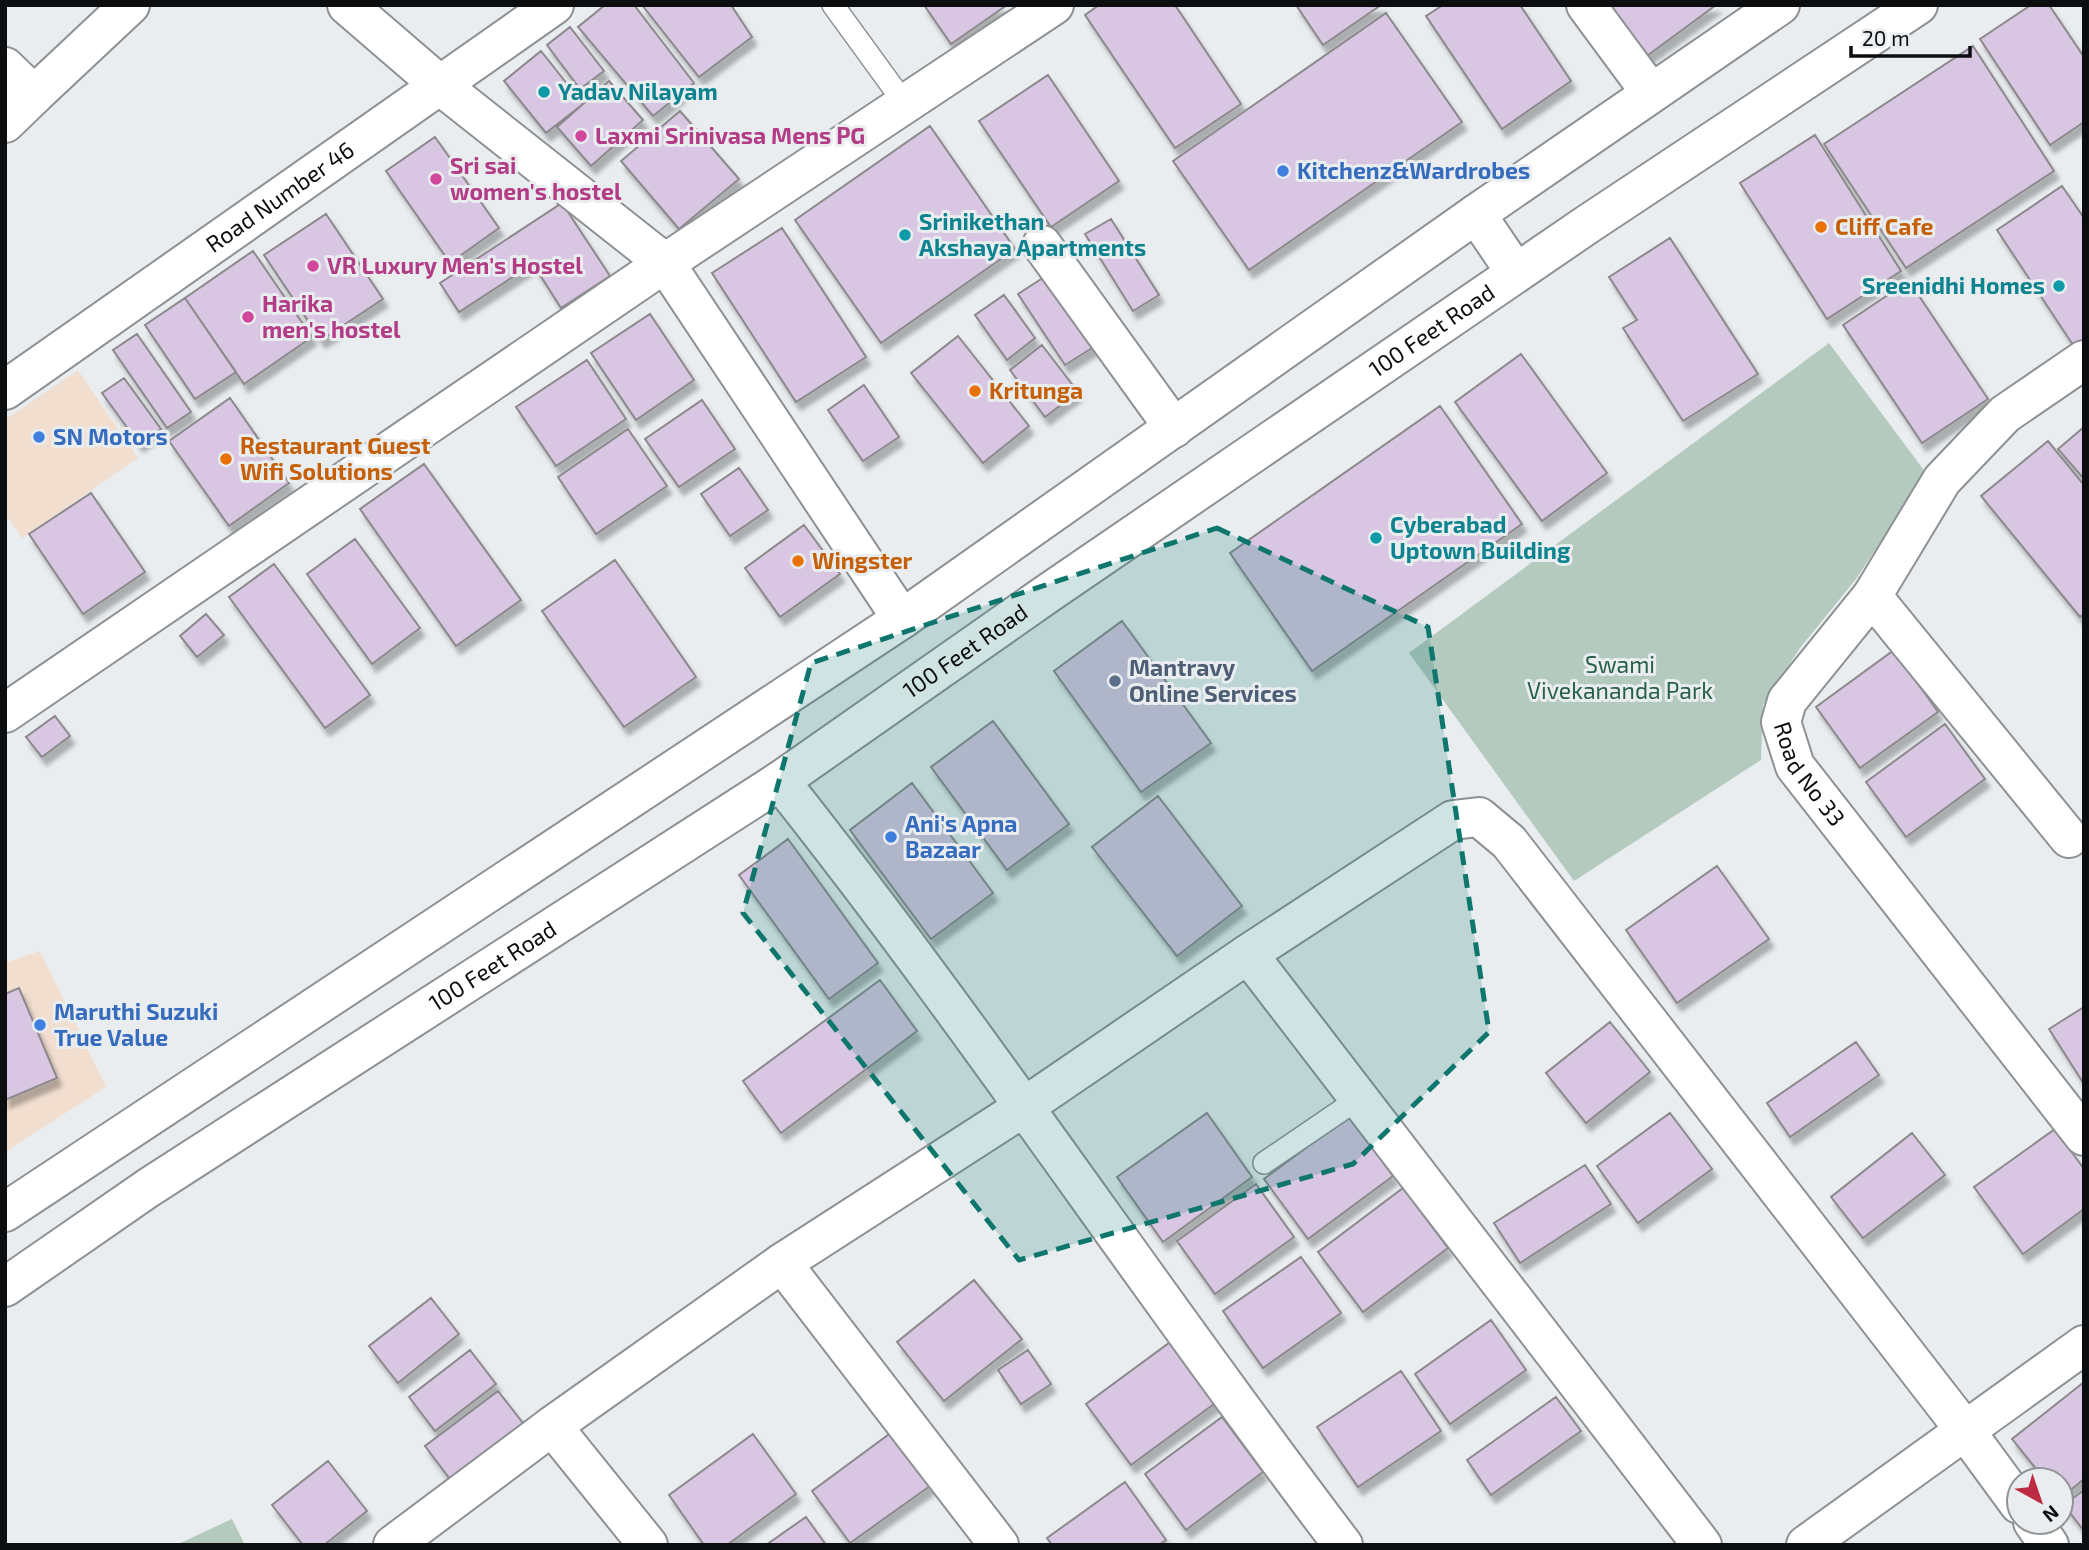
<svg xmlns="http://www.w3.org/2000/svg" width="2089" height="1550" font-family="'Exo 2',sans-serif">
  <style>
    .commercial { fill: #f2decf }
    .green { fill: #b4cabf }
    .building { fill: #d9c6e2; stroke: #8b898c; stroke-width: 2; filter: url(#shadow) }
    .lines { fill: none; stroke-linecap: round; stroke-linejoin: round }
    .service-casing { stroke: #8e9193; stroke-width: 24 }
    .minor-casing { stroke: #8e9193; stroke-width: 42 }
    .secondary-casing { stroke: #8e9193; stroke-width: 42 }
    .service { stroke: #fff; stroke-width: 21 }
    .minor { stroke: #fff; stroke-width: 38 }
    .secondary { stroke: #fff; stroke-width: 38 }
    .marked { fill: #0f766e; fill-opacity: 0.2; stroke: #0f766e; stroke-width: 5; stroke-dasharray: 14 9; stroke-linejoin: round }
    .culture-dot { fill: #0f9aa8; stroke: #e9edef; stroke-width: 2.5 }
    .hotel-dot { fill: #d1479c; stroke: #e9edef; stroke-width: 2.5 }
    .shop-dot { fill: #3f7fe0; stroke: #e9edef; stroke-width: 2.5 }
    .food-dot { fill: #e8710a; stroke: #e9edef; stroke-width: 2.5 }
    .service-dot { fill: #5c6f8a; stroke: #e9edef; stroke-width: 2.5 }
    .labels { text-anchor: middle; stroke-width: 6; stroke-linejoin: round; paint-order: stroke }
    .culture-label { font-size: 23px; font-weight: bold; fill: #0d838f; stroke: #e9edef; text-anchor: start }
    .hotel-label { font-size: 23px; font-weight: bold; fill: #b23c85; stroke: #e9edef; text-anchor: start }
    .shop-label { font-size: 23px; font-weight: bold; fill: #366cbe; stroke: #e9edef; text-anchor: start }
    .street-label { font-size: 23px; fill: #0c0d0e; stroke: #e9edef }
    .food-label { font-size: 23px; font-weight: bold; fill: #c56008; stroke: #e9edef; text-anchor: start }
    .park-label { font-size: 23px; fill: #266048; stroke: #e9edef }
    .service-label { font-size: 23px; font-weight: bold; fill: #4e5e75; stroke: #e9edef; text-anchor: start }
  </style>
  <defs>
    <filter id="shadow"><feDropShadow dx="4.5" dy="8" stdDeviation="2" flood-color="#0004"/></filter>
  </defs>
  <rect width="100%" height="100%" fill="#e9edef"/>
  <path class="commercial" d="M 78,370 L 138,458 L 22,538 L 5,513 L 5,420 Z
    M 40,951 L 106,1087 L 5,1152 L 5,963 Z"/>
  <path class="green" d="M 1829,343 L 1926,473 L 1856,579 L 1800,648 L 1763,705 L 1761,760 L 1574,881 L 1409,653 Z
    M 232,1519 L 245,1545 L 176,1545 Z"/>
  <path class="building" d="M 605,5 L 634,5 L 694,83 L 653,116 L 578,27 Z
    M 642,5 L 731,5 L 752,37 L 699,77 Z
    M 924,5 L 1007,5 L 951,44 Z
    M 1099,5 L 1175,5 L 1241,104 L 1175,148 L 1085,15 Z
    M 1296,5 L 1381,5 L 1323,45 Z
    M 1443,5 L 1520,5 L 1571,81 L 1502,129 L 1426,16 Z
    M 1593,5 L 1716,5 L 1636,64 Z
    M 2031,5 L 2049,5 L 2084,57 L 2084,122 L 2050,145 L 1980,39 Z
    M 1386,13 L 1462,122 L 1249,270 L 1173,161 Z
    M 570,27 L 604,71 L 580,89 L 547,45 Z
    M 1973,46 L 2054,171 L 1906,268 L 1824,144 Z
    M 541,51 L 583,104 L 546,133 L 504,81 Z
    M 1048,75 L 1119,181 L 1051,227 L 979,121 Z
    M 609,81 L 643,120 L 591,166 L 557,127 Z
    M 680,111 L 739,179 L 679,229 L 621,161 Z
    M 930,126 L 1015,249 L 881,343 L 795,220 Z
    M 1815,135 L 1901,271 L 1827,319 L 1740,183 Z
    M 435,137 L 499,228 L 450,263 L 386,171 Z
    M 2062,186 L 2084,218 L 2084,343 L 2075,348 L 1997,230 Z
    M 562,203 L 610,276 L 561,308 L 533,264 L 459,312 L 440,283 Z
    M 326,214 L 383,299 L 321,340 L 264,255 Z
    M 1111,219 L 1159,295 L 1133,311 L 1085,234 Z
    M 782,228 L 866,357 L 796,402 L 712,273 Z
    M 1670,238 L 1758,374 L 1683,421 L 1623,328 L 1637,320 L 1609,277 Z
    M 253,251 L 312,337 L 244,384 L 185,298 Z
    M 1052,272 L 1100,343 L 1065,365 L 1018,294 Z
    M 1909,281 L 1988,399 L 1922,443 L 1843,325 Z
    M 1004,295 L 1035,338 L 1007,360 L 975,315 Z
    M 185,298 L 236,372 L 195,399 L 145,325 Z
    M 650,314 L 694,380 L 636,420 L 591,353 Z
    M 137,334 L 191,412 L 167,428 L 113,350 Z
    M 958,336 L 1029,426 L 983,463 L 911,373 Z
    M 1042,345 L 1078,392 L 1045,417 L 1010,370 Z
    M 1521,354 L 1607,473 L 1542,521 L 1455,402 Z
    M 587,360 L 626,419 L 556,466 L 516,407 Z
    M 124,378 L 161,429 L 139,444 L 102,393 Z
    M 864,385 L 899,437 L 863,461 L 828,410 Z
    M 230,398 L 289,483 L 229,526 L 169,441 Z
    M 702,400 L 735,449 L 679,487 L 645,439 Z
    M 1440,406 L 1522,524 L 1312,671 L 1230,553 Z
    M 2084,427 L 2084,479 L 2058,449 Z
    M 628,429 L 667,486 L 596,534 L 558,477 Z
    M 2048,441 L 2084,485 L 2084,614 L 2080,617 L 1981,496 Z
    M 424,464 L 521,600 L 456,646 L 360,509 Z
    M 739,468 L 768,510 L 730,536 L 701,494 Z
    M 91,493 L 145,572 L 83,614 L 29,534 Z
    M 804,525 L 840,574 L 780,617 L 745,568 Z
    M 355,539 L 420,628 L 372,664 L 307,574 Z
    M 615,560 L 696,677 L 624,727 L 542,611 Z
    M 274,564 L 370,695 L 325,728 L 229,597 Z
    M 206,614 L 224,635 L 197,657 L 180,636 Z
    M 1122,621 L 1211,743 L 1141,792 L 1054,671 Z
    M 1894,650 L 1938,712 L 1860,768 L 1816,707 Z
    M 55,716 L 70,736 L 42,757 L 26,737 Z
    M 993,721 L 1069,824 L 1007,870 L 931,767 Z
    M 1945,724 L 1985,779 L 1906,837 L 1866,782 Z
    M 912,783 L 993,893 L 931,939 L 850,830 Z
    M 1158,796 L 1242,906 L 1177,956 L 1092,847 Z
    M 788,839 L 878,963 L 829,999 L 739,875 Z
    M 1717,866 L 1769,939 L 1677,1003 L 1626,930 Z
    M 880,980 L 917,1031 L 781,1133 L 743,1081 Z
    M 19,988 L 57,1078 L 5,1100 L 5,994 Z
    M 2084,1007 L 2084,1084 L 2049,1029 Z
    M 1610,1022 L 1650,1072 L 1586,1123 L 1546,1073 Z
    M 1856,1042 L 1879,1075 L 1790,1137 L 1767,1103 Z
    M 1207,1113 L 1252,1177 L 1163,1242 L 1117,1177 Z
    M 1670,1113 L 1712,1169 L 1638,1223 L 1597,1166 Z
    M 1349,1116 L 1393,1176 L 1308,1239 L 1264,1179 Z
    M 2055,1129 L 2084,1169 L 2084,1209 L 2023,1254 L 1974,1187 Z
    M 1912,1133 L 1945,1175 L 1863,1238 L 1831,1197 Z
    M 1585,1165 L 1611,1204 L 1520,1263 L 1494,1223 Z
    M 1256,1184 L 1294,1237 L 1215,1294 L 1177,1241 Z
    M 1403,1188 L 1448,1248 L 1363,1312 L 1318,1252 Z
    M 1301,1257 L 1341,1313 L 1263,1368 L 1223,1311 Z
    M 974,1280 L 1022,1339 L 944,1401 L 897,1342 Z
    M 431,1298 L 459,1334 L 398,1383 L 369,1346 Z
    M 1491,1320 L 1526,1370 L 1450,1424 L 1415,1374 Z
    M 1173,1340 L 1218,1401 L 1131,1465 L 1086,1404 Z
    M 470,1350 L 496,1384 L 435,1431 L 409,1397 Z
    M 1028,1350 L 1051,1384 L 1021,1404 L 998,1370 Z
    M 1401,1371 L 1441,1431 L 1358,1487 L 1317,1427 Z
    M 2084,1382 L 2084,1479 L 2061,1498 L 2061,1480 L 2045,1480 L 2012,1439 Z
    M 498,1391 L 530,1432 L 456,1487 L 425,1446 Z
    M 1556,1397 L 1581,1431 L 1491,1495 L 1467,1460 Z
    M 1222,1417 L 1263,1472 L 1186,1530 L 1145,1474 Z
    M 892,1432 L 930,1486 L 850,1543 L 812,1491 Z
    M 753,1434 L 796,1494 L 727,1545 L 704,1545 L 669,1495 Z
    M 328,1461 L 367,1511 L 324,1545 L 303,1545 L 272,1505 Z
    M 1125,1482 L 1166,1540 L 1159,1545 L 1052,1545 L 1047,1538 Z
    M 2084,1490 L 2084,1531 L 2064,1505 Z
    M 806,1517 L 826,1545 L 766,1545 Z"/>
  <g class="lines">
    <defs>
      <path id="service" d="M 833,5 L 905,104
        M 1264,1163 L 1358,1099"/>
      <g id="minor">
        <path d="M 347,5 L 441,86 L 665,263 L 902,619"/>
        <path d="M 1586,5 L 1651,93"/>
        <path d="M 5,67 L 34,95 L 130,5"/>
        <path d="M 5,123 L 34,95"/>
        <path d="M 1042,245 L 1174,428"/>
        <path id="s1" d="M 2084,360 L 2005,414 L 1942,480 L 1872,596 L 1787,701 L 1781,722 L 1795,766 L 2084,1136"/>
        <path id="s2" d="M 5,390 L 554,5"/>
        <path d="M 1872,596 L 2069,838"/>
        <path d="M 5,713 L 665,263 L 1054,5"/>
        <path d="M 780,781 C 977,1029 1151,1293 1343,1545"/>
        <path d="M 1248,954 L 1702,1545"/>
        <path d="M 782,1263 L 999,1545"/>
        <path d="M 552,1426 L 648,1545"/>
        <path d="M 2033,1522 L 2049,1545"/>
        <path d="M 393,1545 L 552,1426 L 782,1263 L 1024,1107 L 1248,954 L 1453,820 L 1479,817 L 1509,842 L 1964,1429 L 2019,1504"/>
        <path d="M 1806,1545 L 2084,1345"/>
      </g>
      <g id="secondary">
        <path d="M 1476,214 L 1516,273"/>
        <path d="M 5,1212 L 902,619 L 1476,214 L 1780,5"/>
        <path id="s3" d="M 5,1287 L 148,1188 L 780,781 L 1047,594 L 1588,224 L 1918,5"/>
      </g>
    </defs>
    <use href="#service" class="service-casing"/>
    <use href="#minor" class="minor-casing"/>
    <use href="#secondary" class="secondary-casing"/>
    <use href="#service" class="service"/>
    <use href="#minor" class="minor"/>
    <use href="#secondary" class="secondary"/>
  </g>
  <path class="marked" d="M 1217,528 L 1428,627 L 1489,1032 L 1353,1164 L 1019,1260 L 743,913 L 811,663 Z"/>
  <g class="culture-dot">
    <circle cx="544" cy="92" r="7"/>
    <circle cx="905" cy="235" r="7"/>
    <circle cx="2059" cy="286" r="7"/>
    <circle cx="1376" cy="538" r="7"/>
  </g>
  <g class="hotel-dot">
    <circle cx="581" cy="136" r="7"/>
    <circle cx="436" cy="179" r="7"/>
    <circle cx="313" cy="266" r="7"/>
    <circle cx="248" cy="317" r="7"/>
  </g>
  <g class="shop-dot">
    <circle cx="1283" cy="171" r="7"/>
    <circle cx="39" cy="437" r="7"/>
    <circle cx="891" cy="837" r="7"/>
    <circle cx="40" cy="1025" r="7"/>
  </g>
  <g class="food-dot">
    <circle cx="1821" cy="227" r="7"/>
    <circle cx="975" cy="391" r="7"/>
    <circle cx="226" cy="459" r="7"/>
    <circle cx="798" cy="561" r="7"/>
  </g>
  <circle class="service-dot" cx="1115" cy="681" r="7"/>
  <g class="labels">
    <g class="culture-label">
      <text x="558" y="100">Yadav Nilayam</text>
      <text x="919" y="230">Srinikethan<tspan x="919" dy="26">Akshaya Apartments</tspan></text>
      <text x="2045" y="294" text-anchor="end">Sreenidhi Homes</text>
      <text x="1390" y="533">Cyberabad<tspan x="1390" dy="26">Uptown Building</tspan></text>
    </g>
    <g class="hotel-label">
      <text x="595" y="144">Laxmi Srinivasa Mens PG</text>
      <text x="450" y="174">Sri sai<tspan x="450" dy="26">women's hostel</tspan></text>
      <text x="327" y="274">VR Luxury Men's Hostel</text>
      <text x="262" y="312">Harika<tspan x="262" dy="26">men's hostel</tspan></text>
    </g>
    <g class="shop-label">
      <text x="1297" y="179">Kitchenz&amp;Wardrobes</text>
      <text x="53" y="445">SN Motors</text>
      <text x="905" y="832">Ani's Apna<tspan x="905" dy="26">Bazaar</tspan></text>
      <text x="54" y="1020">Maruthi Suzuki<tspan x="54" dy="26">True Value</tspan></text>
    </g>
    <g class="street-label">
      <text dy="8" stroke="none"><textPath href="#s2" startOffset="336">Road Number 46</textPath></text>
      <text dy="8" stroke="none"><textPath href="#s3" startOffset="1718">100 Feet Road</textPath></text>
      <text dy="8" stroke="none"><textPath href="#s3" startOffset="1152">100 Feet Road</textPath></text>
      <text dy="8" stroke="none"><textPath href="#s1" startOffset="539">Road No 33</textPath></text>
      <text dy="8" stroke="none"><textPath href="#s3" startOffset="584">100 Feet Road</textPath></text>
    </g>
    <g class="food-label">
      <text x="1835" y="235">Cliff Cafe</text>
      <text x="989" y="399">Kritunga</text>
      <text x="240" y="454">Restaurant Guest<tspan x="240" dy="26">Wifi Solutions</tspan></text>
      <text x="812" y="569">Wingster</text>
    </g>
    <g class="park-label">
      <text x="1620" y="673">Swami<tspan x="1620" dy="26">Vivekananda Park</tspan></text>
    </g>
    <g class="service-label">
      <text x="1129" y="676">Mantravy<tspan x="1129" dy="26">Online Services</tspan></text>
    </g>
  </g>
  <rect width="2089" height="1550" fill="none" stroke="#0c0d0e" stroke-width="14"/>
  <g transform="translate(2040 1501) rotate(140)"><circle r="33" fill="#e9edef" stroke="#919395" stroke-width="2"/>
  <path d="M0-5L12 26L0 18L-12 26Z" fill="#bc2b41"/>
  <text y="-10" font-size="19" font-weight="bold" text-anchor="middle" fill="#0c0d0e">N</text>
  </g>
  <path d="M1851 46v10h119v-10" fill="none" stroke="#0c0d0e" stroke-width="3.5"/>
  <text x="1862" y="46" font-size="21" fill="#0c0d0e" stroke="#e9edef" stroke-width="5" paint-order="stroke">20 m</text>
</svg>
